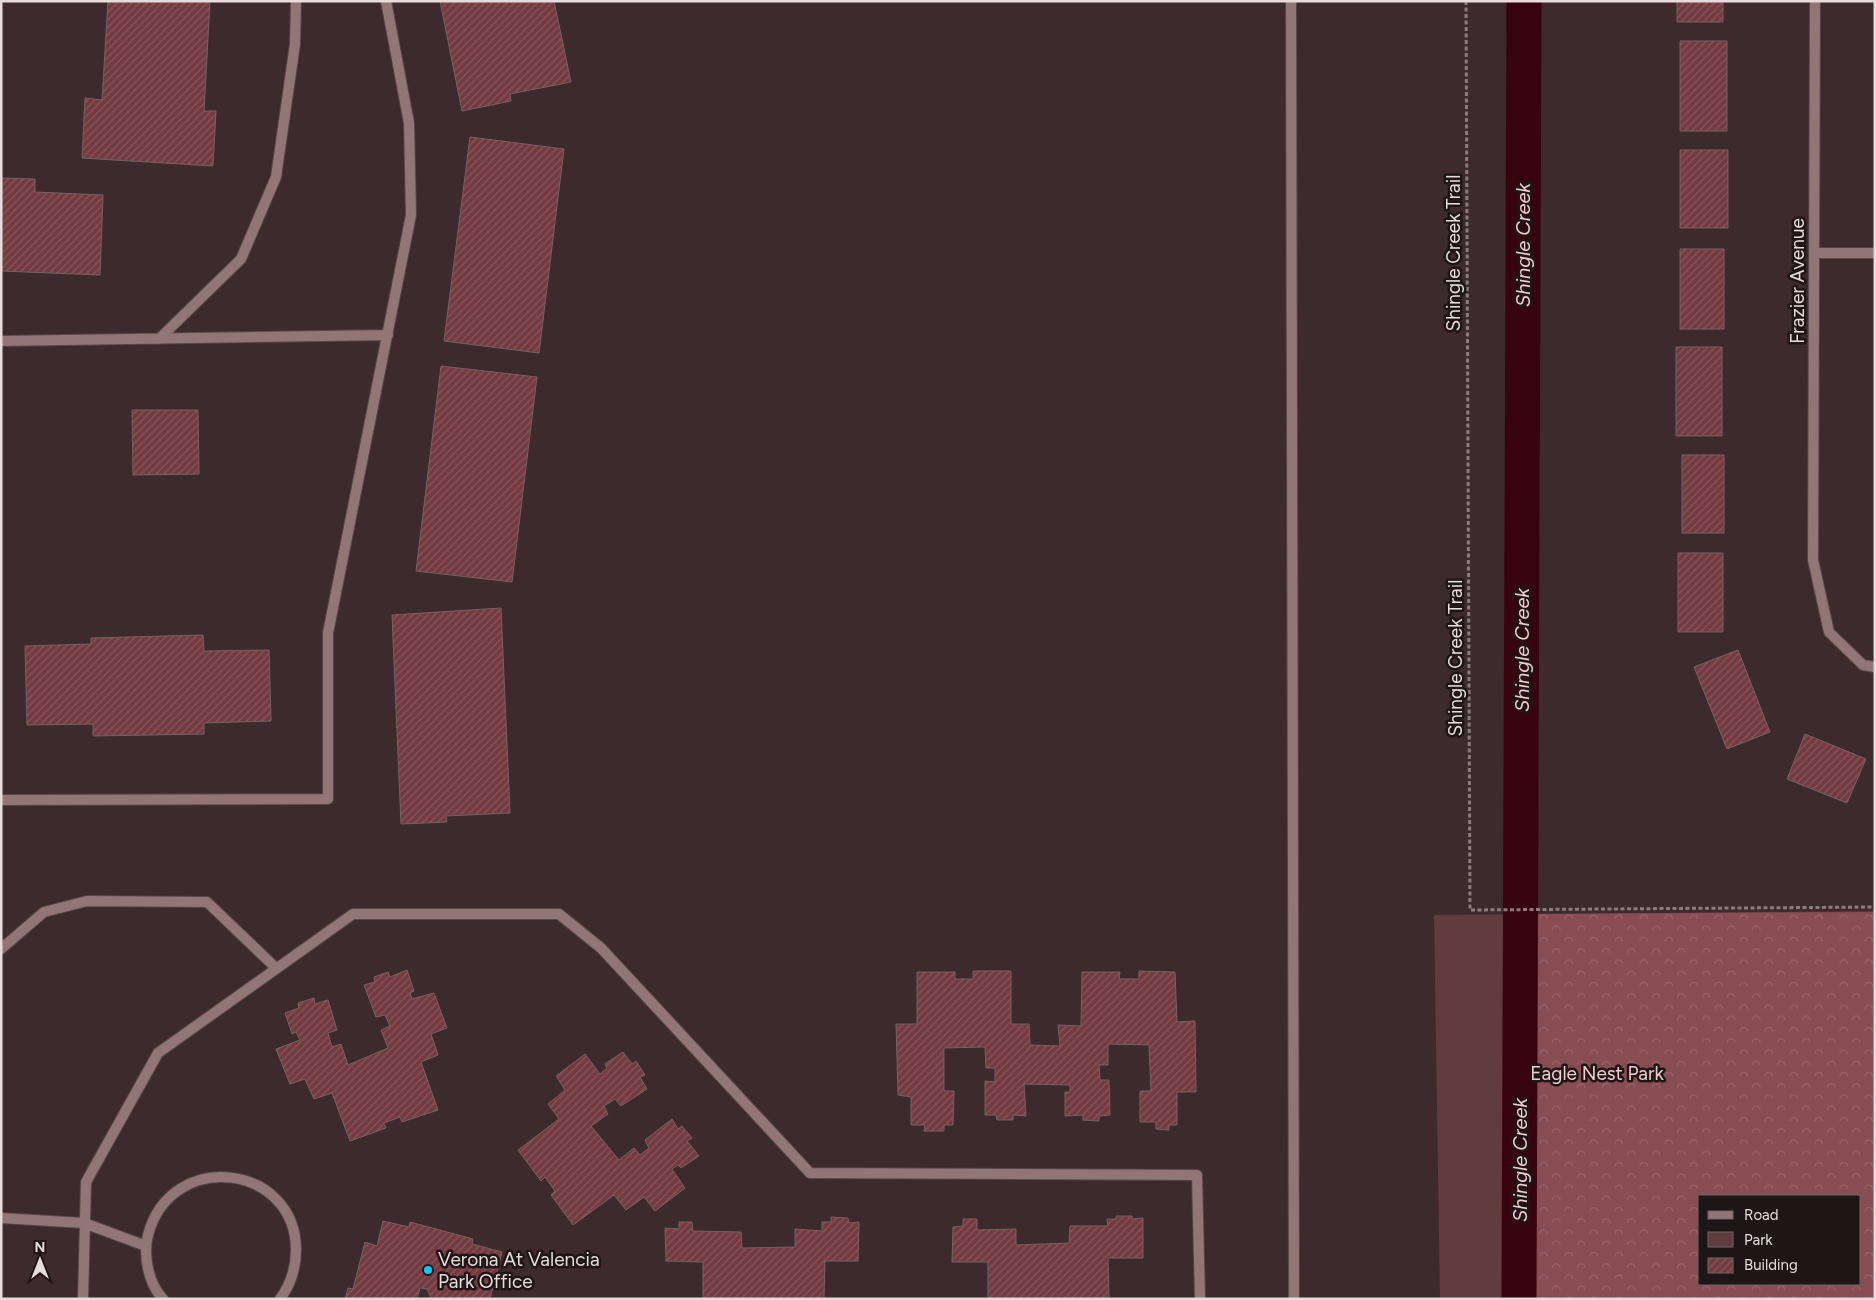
<svg xmlns="http://www.w3.org/2000/svg" width="1876" height="1300" font-family="Figtree,sans-serif">
  <style>
    .green { fill: #623b3f; fill-rule: evenodd }
    .forest { fill: url(#forest-crowns); fill-rule: evenodd }
    .lines { fill: none; stroke-linecap: round; stroke-linejoin: round }
    .canal { stroke: #37030f; stroke-width: 35 }
    .building { fill: url(#building-hatch); stroke: #776264 }
    .service-casing { stroke: #584648; stroke-width: 12 }
    .minor-casing { stroke: #584648; stroke-width: 12 }
    .path { stroke: #8c7c7e; stroke-width: 3; stroke-dasharray: 4 2.5; stroke-linecap: butt }
    .service { stroke: #927577; stroke-width: 10 }
    .minor { stroke: #927577; stroke-width: 10 }
    .poi-dot { fill: #0dcafa; stroke: #1e1616; stroke-width: 2 }
    .labels { text-anchor: middle; stroke-width: 5; stroke-linejoin: round; paint-order: stroke }
    .street-label { font-size: 19px; fill: #e7dbdc; stroke: #1e1616 }
    .park-label { font-size: 19px; fill: #f3cbce; stroke: #1e1616 }
    .poi-label { font-size: 19px; fill: #e7dbdc; stroke: #1e1616; text-anchor: start }
    .water-label { font-size: 20px; font-style: italic; fill: #f3cbce; stroke: #1e1616 }
  </style>
  <defs>
    <pattern id="forest-crowns" width="20" height="18" patternUnits="userSpaceOnUse" patternTransform="scale(1.25)"><rect width="20" height="18" fill="#884c53"/><path d="M2 6a3 3 0 1 1 6 0M12 15a3 3 0 1 1 6 0" fill="none" stroke="#99656b"/></pattern>
    <pattern id="building-hatch" width="6" height="6" patternUnits="userSpaceOnUse" patternTransform="scale(1.25)"><rect width="6" height="6" fill="#743a41"/><path d="M-1 1l2-2M0 6l6-6M5 7l2-2" fill="none" stroke="#88565c"/></pattern>
  </defs>
  <rect width="100%" height="100%" fill="#3d2a2c"/>
  <path class="green" d="M 1875,911 L 1875,1299 L 1440,1299 L 1434,915 ZM 1700,1196 L 1860,1196 L 1860,1284 L 1700,1284 Z"/>
  <path class="forest" d="M 1875,912 L 1875,1299 L 1522,1299 L 1524,914 ZM 1700,1196 L 1860,1196 L 1860,1284 L 1700,1284 Z"/>
  <g class="lines">
    <path class="canal" d="M 1519,1299 L 1524,1"/>
  </g>
  <path class="building" d="M 108,1 L 210,1 L 204,111 L 216,111 L 213,166 L 82,158 L 85,98 L 102,100 Z
    M 440,1 L 554,1 L 571,82 L 510,94 L 511,101 L 462,111 Z
    M 1677,1 L 1723,1 L 1723,22 L 1677,22 Z
    M 1680,41 L 1727,41 L 1727,131 L 1680,131 Z
    M 470,137 L 564,149 L 539,353 L 444,341 Z
    M 1680,150 L 1728,150 L 1728,228 L 1680,228 Z
    M 1,178 L 35,179 L 35,192 L 103,195 L 100,275 L 1,271 Z
    M 1680,249 L 1724,249 L 1724,329 L 1680,329 Z
    M 1676,347 L 1722,347 L 1722,436 L 1676,436 Z
    M 441,366 L 537,377 L 512,582 L 416,571 Z
    M 132,410 L 198,410 L 199,474 L 133,475 Z
    M 1682,455 L 1724,455 L 1724,533 L 1682,533 Z
    M 1678,553 L 1723,553 L 1723,632 L 1678,632 Z
    M 501,608 L 510,813 L 446,816 L 447,822 L 401,824 L 392,615 Z
    M 203,635 L 204,651 L 269,650 L 271,721 L 204,723 L 204,734 L 93,736 L 93,724 L 27,725 L 25,646 L 91,644 L 91,638 Z
    M 1738,650 L 1770,732 L 1727,749 L 1694,667 Z
    M 1805,734 L 1866,759 L 1847,803 L 1787,779 Z
    M 407,970 L 414,991 L 410,993 L 412,999 L 434,993 L 447,1028 L 431,1034 L 438,1055 L 421,1062 L 438,1110 L 402,1122 L 400,1117 L 384,1123 L 386,1128 L 350,1141 L 332,1093 L 314,1099 L 305,1079 L 290,1084 L 276,1049 L 300,1040 L 296,1032 L 292,1034 L 285,1013 L 299,1008 L 298,1003 L 314,998 L 315,1004 L 328,1000 L 337,1030 L 328,1033 L 332,1047 L 341,1044 L 348,1065 L 388,1048 L 381,1030 L 390,1026 L 385,1015 L 376,1017 L 364,985 L 375,982 L 374,977 L 388,972 L 390,977 Z
    M 973,971 L 1011,971 L 1011,1024 L 1029,1024 L 1030,1045 L 1060,1046 L 1058,1025 L 1081,1026 L 1082,972 L 1120,972 L 1119,979 L 1139,979 L 1139,971 L 1175,972 L 1177,1022 L 1195,1021 L 1196,1092 L 1177,1092 L 1177,1125 L 1169,1125 L 1169,1130 L 1156,1129 L 1156,1122 L 1140,1122 L 1140,1091 L 1151,1091 L 1149,1045 L 1108,1044 L 1108,1065 L 1099,1065 L 1100,1080 L 1109,1080 L 1110,1115 L 1099,1116 L 1099,1121 L 1083,1120 L 1083,1115 L 1065,1116 L 1065,1092 L 1070,1092 L 1070,1085 L 1024,1084 L 1026,1116 L 1013,1115 L 1013,1120 L 997,1120 L 996,1115 L 985,1115 L 985,1081 L 995,1082 L 995,1068 L 986,1068 L 985,1047 L 944,1048 L 944,1091 L 954,1091 L 953,1125 L 944,1125 L 944,1131 L 924,1131 L 925,1125 L 911,1125 L 911,1097 L 898,1095 L 896,1024 L 917,1024 L 917,972 L 955,972 L 955,979 L 973,979 Z
    M 623,1052 L 632,1064 L 636,1061 L 645,1075 L 640,1077 L 647,1089 L 621,1106 L 615,1099 L 604,1106 L 608,1114 L 591,1126 L 619,1160 L 634,1148 L 640,1155 L 649,1148 L 645,1140 L 672,1119 L 678,1129 L 682,1126 L 692,1138 L 687,1141 L 699,1156 L 681,1168 L 678,1165 L 672,1169 L 685,1188 L 655,1211 L 644,1197 L 626,1210 L 614,1195 L 573,1225 L 551,1195 L 555,1191 L 545,1177 L 541,1181 L 518,1150 L 559,1119 L 548,1104 L 565,1090 L 556,1076 L 585,1054 L 600,1074 L 607,1068 L 605,1064 Z
    M 1116,1216 L 1132,1216 L 1132,1219 L 1143,1218 L 1143,1258 L 1108,1258 L 1109,1299 L 988,1299 L 988,1262 L 952,1262 L 953,1227 L 963,1226 L 963,1219 L 977,1219 L 977,1230 L 1016,1229 L 1016,1245 L 1069,1243 L 1070,1226 L 1108,1226 L 1107,1219 L 1116,1219 Z
    M 831,1217 L 848,1218 L 849,1223 L 859,1222 L 858,1261 L 825,1261 L 824,1299 L 703,1299 L 703,1262 L 666,1261 L 665,1228 L 679,1229 L 679,1222 L 692,1222 L 693,1231 L 741,1232 L 742,1248 L 795,1247 L 795,1229 L 822,1231 L 822,1222 L 831,1222 Z
    M 383,1221 L 409,1227 L 410,1222 L 473,1239 L 472,1244 L 502,1252 L 490,1299 L 465,1299 L 457,1297 L 454,1299 L 435,1299 L 431,1298 L 427,1289 L 420,1288 L 417,1299 L 345,1299 L 348,1288 L 353,1289 L 365,1242 L 377,1246 Z"/>
  <g class="lines">
    <defs>
      <path id="service" d="M 1291,1 L 1294,1299
        M 159,339 L 241,259 L 276,177 L 295,44 L 296,1
        M 1,341 L 388,335
        M 1,800 L 328,799 L 328,633 L 411,215 L 409,123 L 386,1
        M 1,949 L 44,912 L 87,901 L 207,902 L 276,968
        M 1,1218 L 84,1223 L 146,1246
        M 83,1299 L 86,1182 L 158,1053 L 353,914 L 559,914 L 601,948 L 810,1173 L 1197,1175 L 1200,1299
        M 163,1299 C 148,1283 143,1255 148,1235 C 171,1148 296,1164 296,1250 C 296,1269 291,1284 280,1299"/>
      <path id="minor" d="M 1815,1 L 1813,560 L 1829,632 L 1863,665 L 1875,667
        M 1814,253 L 1875,253"/>
    </defs>
    <use href="#service" class="service-casing"/>
    <use href="#minor" class="minor-casing"/>
    <path class="path" d="M 1466,1 L 1470,910 L 1875,907"/>
    <use href="#service" class="service"/>
    <use href="#minor" class="minor"/>
  </g>
  <circle class="poi-dot" cx="428" cy="1270" r="5"/>
  <g class="labels">
    <g class="street-label">
      <text transform="translate(1453 253) rotate(-90)" y="7">Shingle Creek Trail</text>
      <text transform="translate(1797 281) rotate(-90)" y="7">Frazier Avenue</text>
      <text transform="translate(1455 658) rotate(-90)" y="7">Shingle Creek Trail</text>
    </g>
    <g class="park-label">
      <text x="1597" y="1080">Eagle Nest Park</text>
    </g>
    <g class="poi-label">
      <text x="438" y="1266">Verona At Valencia<tspan x="438" dy="22">Park Office</tspan></text>
    </g>
    <g class="water-label">
      <text transform="translate(1523 245) rotate(-90)" y="7">Shingle Creek</text>
      <text transform="translate(1522 650) rotate(-90)" y="7">Shingle Creek</text>
      <text transform="translate(1520 1160) rotate(-90)" y="7">Shingle Creek</text>
    </g>
  </g>
  <rect width="1876" height="1300" fill="none" stroke="#e7dbdc" stroke-width="5"/>
  <rect x="1698" y="1195" width="162" height="90" fill="#1e1616" stroke="#6e6565"/>
  <rect x="1708" y="1211" width="25" height="8" fill="#927577" stroke="#6e6565"/>
  <text x="1744" y="1220" font-size="15" fill="#e7dbdc">Road</text>
  <rect x="1708" y="1232" width="25" height="15" fill="#623b3f" stroke="#6e6565"/>
  <text x="1744" y="1245" font-size="15" fill="#e7dbdc">Park</text>
  <rect x="1708" y="1258" width="25" height="15" fill="url(#building-hatch)" stroke="#6e6565"/>
  <text x="1744" y="1270" font-size="15" fill="#e7dbdc">Building</text>
  <g transform="translate(40 1260)" stroke="#1e1616" stroke-width="4" paint-order="stroke">
  <path d="M0-4L9 19L0 12L-9 19Z" fill="#e7dbdc"/>
  <text y="-8" font-size="14" font-weight="bold" text-anchor="middle" fill="#e7dbdc">N</text>
  </g>
</svg>
